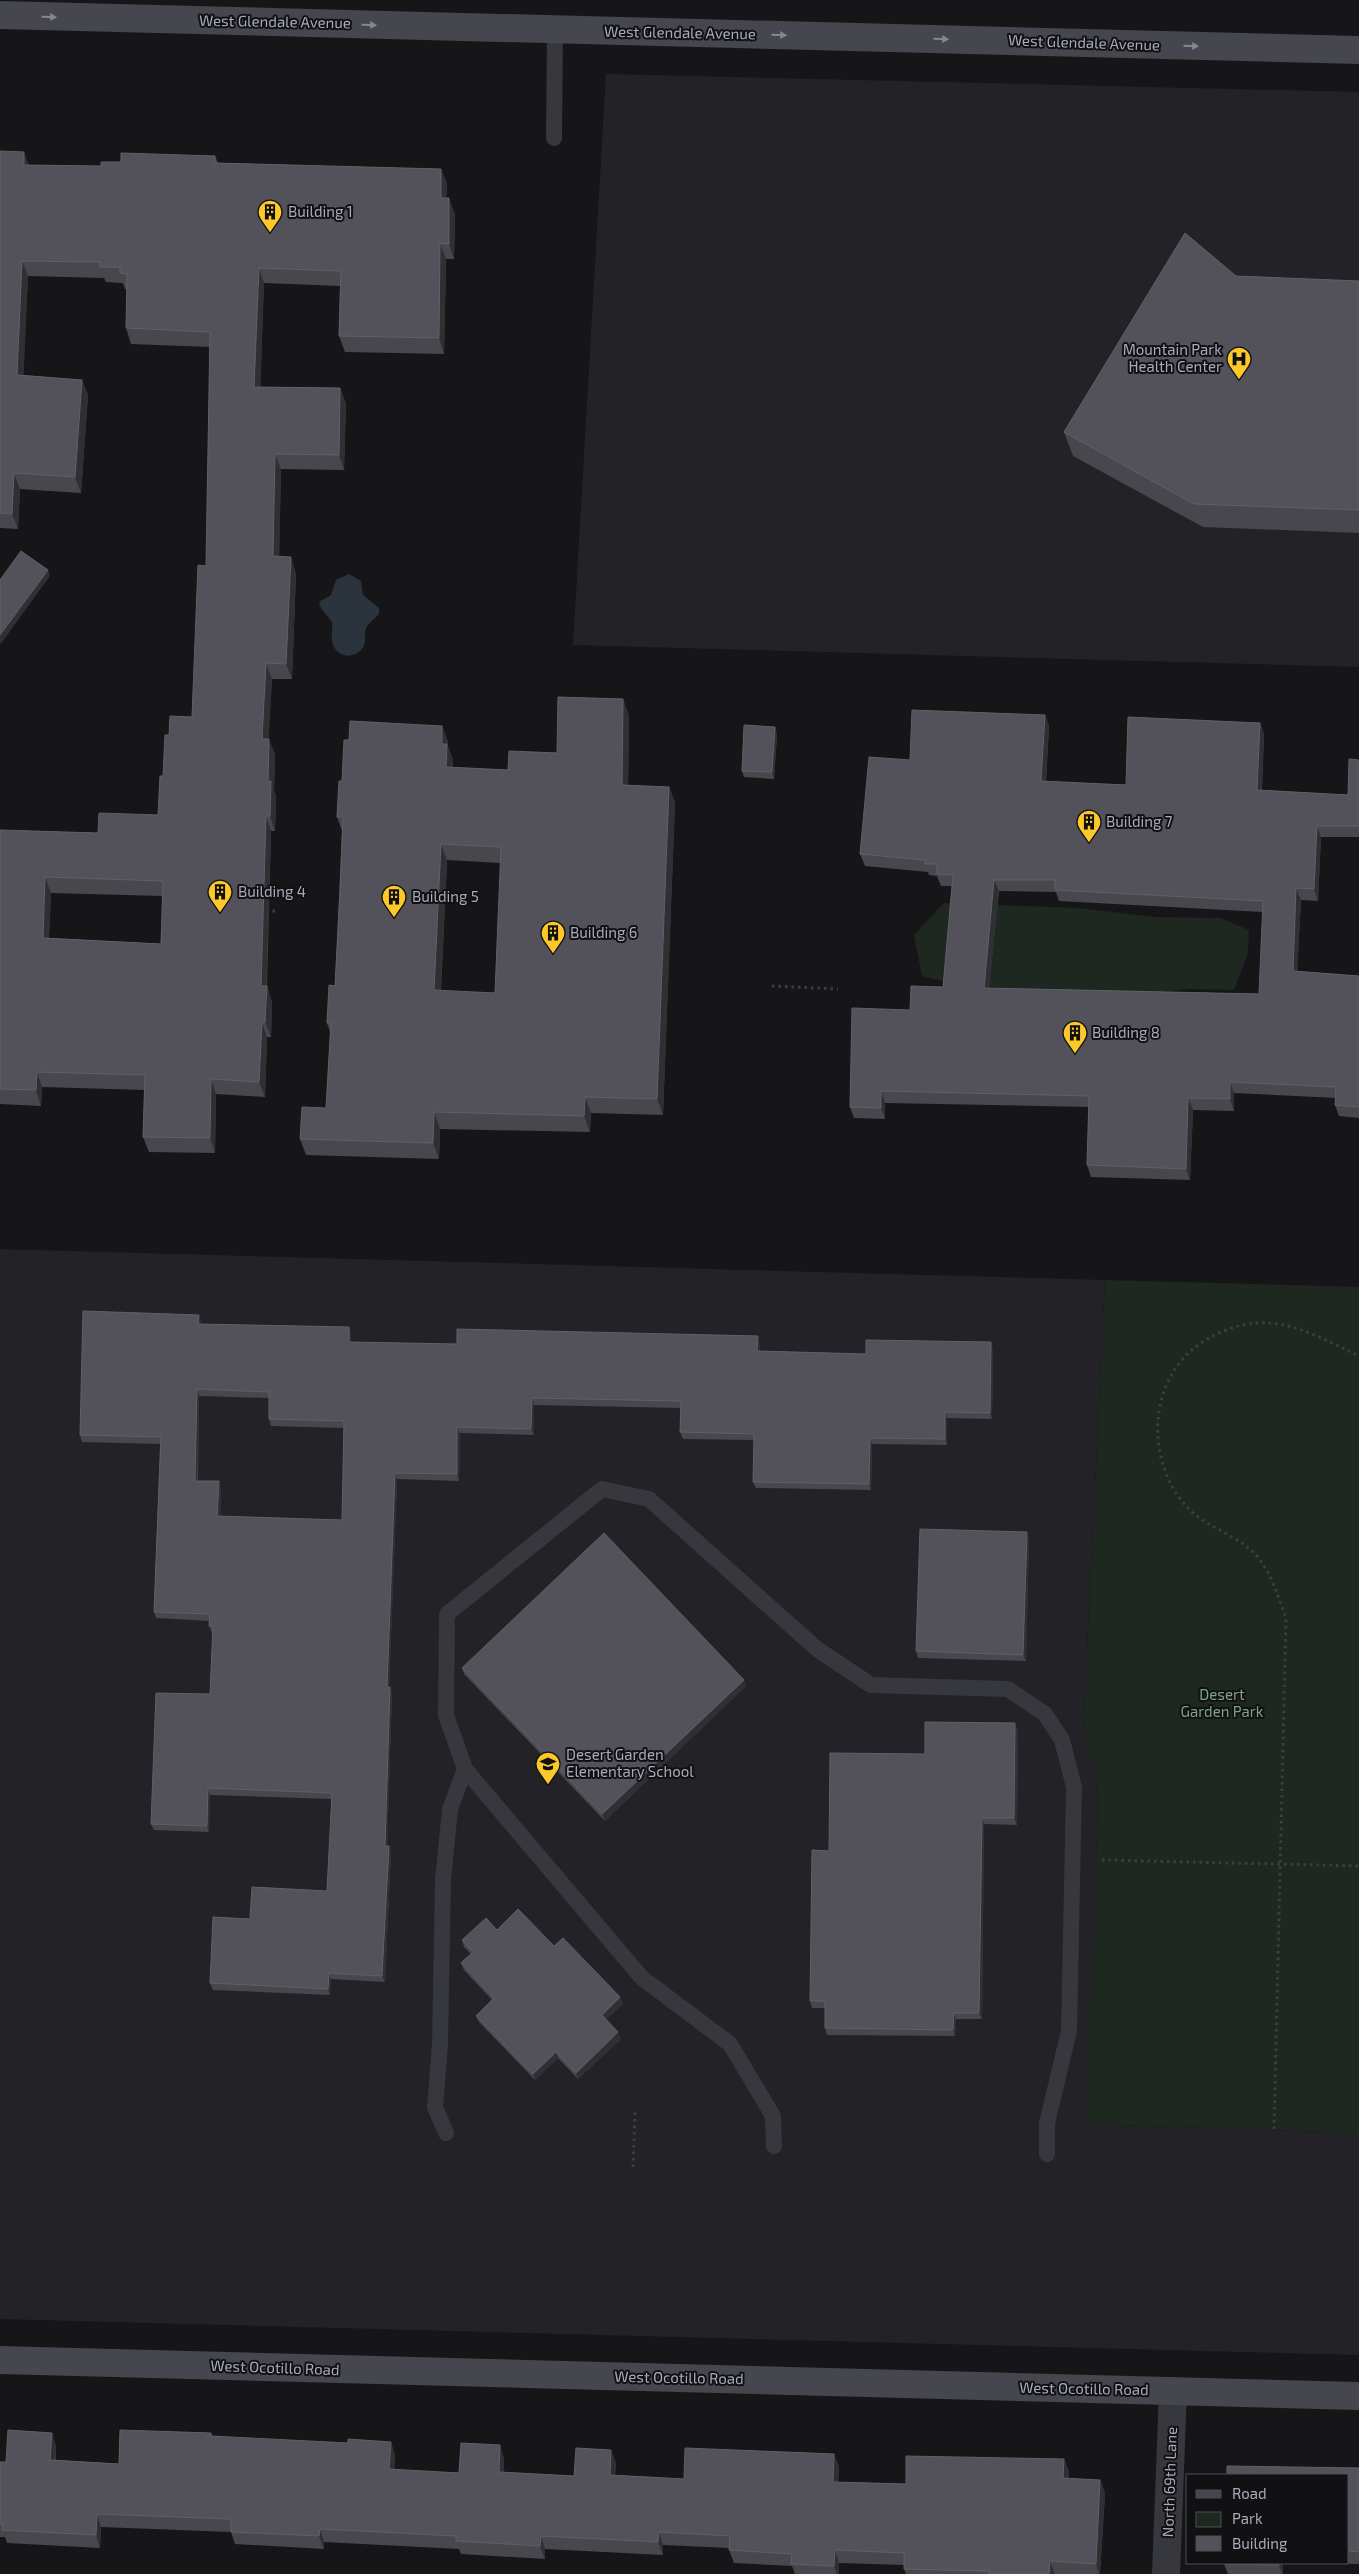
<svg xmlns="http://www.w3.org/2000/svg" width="1359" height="2574" font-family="'Exo 2',sans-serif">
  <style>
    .built { fill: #232226 }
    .green { fill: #1e2720 }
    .water { fill: #2b343d }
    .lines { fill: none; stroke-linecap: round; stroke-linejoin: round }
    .path { stroke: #3d3e45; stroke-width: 3; stroke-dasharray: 2.5 4; stroke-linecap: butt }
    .lane { stroke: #37373e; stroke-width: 16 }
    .street { stroke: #37373e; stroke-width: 28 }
    .secondary { stroke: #45464e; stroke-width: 28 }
    .wall { fill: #48474e; fill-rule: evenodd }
    .shaded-wall { fill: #302f34 }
    .building { fill: #53525a; stroke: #606068; fill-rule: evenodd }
    .oneway { fill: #858894 }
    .labels { text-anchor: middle; stroke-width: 4; stroke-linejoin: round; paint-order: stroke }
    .street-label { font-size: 15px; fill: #a8abb9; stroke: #111114 }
    .poi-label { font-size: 15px; fill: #a8abb9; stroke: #111114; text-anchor: start }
    .park-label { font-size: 15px; fill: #7da584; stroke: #111114 }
  </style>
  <rect width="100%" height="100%" fill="#161619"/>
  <path class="built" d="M 606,74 L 1359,92 L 1359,667 L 573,645 Z
    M 0,1249 L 1105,1280 L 1083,1733 L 1091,1749 L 1095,1766 L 1098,1804 L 1087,2124 L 1359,2133 L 1359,2355 L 0,2319 Z"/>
  <path class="green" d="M 944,903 L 1078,908 L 1155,917 L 1220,918 L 1249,930 L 1248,953 L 1234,990 L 1188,989 L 1138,995 L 1013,988 L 971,988 L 922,976 L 914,935 Z
    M 1105,1280 L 1359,1287 L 1359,2133 L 1086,2124 L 1098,1804 C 1096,1778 1095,1756 1083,1733 Z"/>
  <path class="water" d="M 349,574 L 361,581 L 363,595 L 379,608 L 379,614 C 375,619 368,623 366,628 C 363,635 368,644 361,650 C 351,661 334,655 332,641 C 331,634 333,628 332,622 L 321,608 L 319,602 L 331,595 L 336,580 Z"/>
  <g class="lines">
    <path class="path" d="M 266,911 L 275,911
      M 772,986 L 838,989
      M 1102,1860 L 1359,1866
      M 1274,2129 L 1286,1618 C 1278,1596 1271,1572 1255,1554 C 1238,1536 1211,1529 1192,1512 C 1144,1467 1145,1377 1204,1341 C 1264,1305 1303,1329 1359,1356
      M 633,2167 L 635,2112"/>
    <path class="lane" d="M 554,138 L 555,30
      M 465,1769 L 642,1978 L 730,2044 L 773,2116 L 774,2146
      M 446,2133 L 435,2107 L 440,2045 L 443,1880 L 450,1809 L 465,1769 L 446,1715 L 447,1614 L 602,1489 L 649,1499 L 817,1649 L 871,1685 L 1008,1689 L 1045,1714 L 1062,1740 L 1074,1787 L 1069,2031 L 1047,2123 L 1047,2154"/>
    <path class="street" d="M 1166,2574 L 1173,2391"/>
    <path class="secondary" d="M 0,15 L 1359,50
      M 0,2360 L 1359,2396"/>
  </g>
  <path class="wall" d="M 0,151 L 29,165 L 101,166 L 121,162 L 215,156 L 218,163 L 441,169 L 447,184 L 446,198 L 455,214 L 454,259 L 446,259 L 444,354 L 345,352 L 339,336 L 340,286 L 264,283 L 260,387 L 340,388 L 346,404 L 344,470 L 281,469 L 279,557 L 296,573 L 292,679 L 272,679 L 268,739 L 275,754 L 274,790 L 276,797 L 275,831 L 271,831 L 267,986 L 272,1002 L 271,1037 L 267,1037 L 265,1097 L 216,1094 L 215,1153 L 149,1152 L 143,1137 L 144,1090 L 42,1087 L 41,1106 L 0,1104 L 0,830 L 98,833 L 158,815 L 169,735 L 192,717 L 206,566 L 210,347 L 131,344 L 126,328 L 127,289 L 125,289 L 123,283 L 106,282 L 104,278 L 28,276 L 23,375 L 82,380 L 88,395 L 81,493 L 20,489 L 18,529 L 0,528 ZM 51,893 L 163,896 L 161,944 L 49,938 Z
    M 1236,276 L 1359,281 L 1359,533 L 1203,527 L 1073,456 L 1064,432 Z
    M 623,699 L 629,716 L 628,786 L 669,787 L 675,803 L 663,1115 L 591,1113 L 590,1132 L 440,1129 L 439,1159 L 306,1155 L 300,1139 L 326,1108 L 330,1032 L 327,1023 L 335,986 L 342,831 L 337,817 L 342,781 L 349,740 L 442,726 L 448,742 L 448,747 L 453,760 L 453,767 L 508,770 L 557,753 ZM 447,860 L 501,863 L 495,993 L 441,991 Z
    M 1045,715 L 1049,726 L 1046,782 L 1126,785 L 1260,723 L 1264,734 L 1262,790 L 1348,795 L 1359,760 L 1359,837 L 1321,837 L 1318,901 L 1301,900 L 1297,971 L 1359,976 L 1359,1118 L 1339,1116 L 1335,1105 L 1336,1098 L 1234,1093 L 1234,1111 L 1193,1110 L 1190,1180 L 1091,1177 L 1087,1165 L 1089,1107 L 885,1103 L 885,1119 L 854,1118 L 850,1107 L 910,1010 L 943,987 L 952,886 L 941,886 L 937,876 L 929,875 L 928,872 L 865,866 L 860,854 L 910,760 ZM 999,891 L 1056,892 L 1059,901 L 1263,912 L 1259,994 L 989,988 Z
    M 775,727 L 777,734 L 774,779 L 744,777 L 742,771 Z
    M 199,1315 L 201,1321 L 201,1324 L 349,1327 L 351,1334 L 351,1342 L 457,1344 L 760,1343 L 760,1351 L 866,1354 L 991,1342 L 993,1349 L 992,1419 L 947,1418 L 947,1445 L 872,1444 L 871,1490 L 756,1488 L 753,1482 L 754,1440 L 683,1439 L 680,1432 L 681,1408 L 534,1405 L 534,1435 L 460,1433 L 459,1481 L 397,1479 L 389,1687 L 392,1693 L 387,1846 L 391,1852 L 385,1982 L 331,1979 L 330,1995 L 213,1990 L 210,1983 L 250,1919 L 327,1891 L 332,1799 L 210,1795 L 209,1832 L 154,1830 L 151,1824 L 210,1694 L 213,1633 L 212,1633 L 209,1626 L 210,1621 L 156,1618 L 154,1612 L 160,1444 L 82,1442 L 80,1435 ZM 199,1396 L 269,1398 L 269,1419 L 271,1426 L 344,1428 L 342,1520 L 220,1516 L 221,1488 L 198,1481 Z
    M 1029,1539 L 1026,1661 L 918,1658 L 916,1651 Z
    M 462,1668 L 744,1680 L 746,1686 L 605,1821 L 464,1674 Z
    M 1018,1730 L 1017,1825 L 984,1824 L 982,2019 L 956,2019 L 955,2036 L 827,2035 L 825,2028 L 825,2008 L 812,2008 L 810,2001 L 829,1851 L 925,1754 Z
    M 497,1930 L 554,1946 L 620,1997 L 623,2004 L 606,2019 L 621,2039 L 578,2079 L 558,2058 L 535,2080 L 479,2022 L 476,2016 L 492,2000 L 464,1970 L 461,1963 L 471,1954 L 464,1947 L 462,1940 Z
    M 211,2433 L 212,2436 L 395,2454 L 394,2470 L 459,2473 L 504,2458 L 504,2472 L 574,2476 L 616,2463 L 615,2475 L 684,2479 L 839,2466 L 838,2482 L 906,2484 L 1064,2459 L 1069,2472 L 1068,2479 L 1100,2480 L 1105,2493 L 1100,2574 L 906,2574 L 904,2569 L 904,2565 L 839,2563 L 839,2574 L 795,2574 L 792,2566 L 734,2563 L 729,2550 L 729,2548 L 663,2545 L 663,2555 L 545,2549 L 545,2559 L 461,2554 L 459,2549 L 324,2542 L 324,2549 L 235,2544 L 231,2532 L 101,2527 L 100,2548 L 7,2543 L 5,2537 L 0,2537 L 0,2462 L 6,2462 L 56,2445 L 56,2460 L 119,2464 Z
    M 1359,2468 L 1359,2564 L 1317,2563 L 1348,2563 L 1348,2475 Z
    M 1283,2563 L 1283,2574 L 1228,2574 L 1224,2564 Z"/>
  <path class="shaded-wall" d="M 24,152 L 30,168 L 24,165 Z
    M 441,169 L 447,184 L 446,214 L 441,198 Z
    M 449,198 L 455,214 L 454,259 L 449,244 Z
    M 440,243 L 446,259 L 444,354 L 439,338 Z
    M 22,261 L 28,276 L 23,390 L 17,375 Z
    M 259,268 L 264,283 L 260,402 L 254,387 Z
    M 82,380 L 88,395 L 81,493 L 75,477 Z
    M 340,388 L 346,404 L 344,470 L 339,455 Z
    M 275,454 L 281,469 L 279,572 L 273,556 Z
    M 14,473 L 20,489 L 18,529 L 12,514 Z
    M 291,557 L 296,573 L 292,679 L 286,664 Z
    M 48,570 L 50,576 L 0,645 L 0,635 Z
    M 266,663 L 272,679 L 268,754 L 262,739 Z
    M 623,699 L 629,716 L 628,802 L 622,785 Z
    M 1045,715 L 1049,726 L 1045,793 L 1041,781 Z
    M 1260,723 L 1264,734 L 1261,802 L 1257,790 Z
    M 442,726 L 448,742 L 448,747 L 453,760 L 452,783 L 446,767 L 442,744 Z
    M 775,727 L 777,734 L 774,779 L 772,772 Z
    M 269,739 L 275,754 L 274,790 L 276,797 L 275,831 L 270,816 L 268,781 Z
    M 669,787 L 675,803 L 663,1115 L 657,1099 Z
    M 266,816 L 271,831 L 266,998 L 267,986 L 272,1002 L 271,1037 L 265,1022 L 261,986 Z
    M 1317,826 L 1321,837 L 1318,901 L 1314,889 Z
    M 441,844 L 447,860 L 440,1007 L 434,990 Z
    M 45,877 L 51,893 L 48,953 L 43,938 Z
    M 994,880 L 999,891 L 988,999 L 984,988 Z
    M 1296,888 L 1301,900 L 1297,982 L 1293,971 Z
    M 262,1022 L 267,1037 L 265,1097 L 259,1082 Z
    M 37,1072 L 42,1087 L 41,1106 L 36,1090 Z
    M 211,1079 L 216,1094 L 215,1153 L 210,1138 Z
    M 1230,1082 L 1234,1093 L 1234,1111 L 1230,1099 Z
    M 881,1091 L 885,1103 L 885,1119 L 881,1108 Z
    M 585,1097 L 591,1113 L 590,1132 L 584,1116 Z
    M 1188,1098 L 1193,1110 L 1190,1180 L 1186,1169 Z
    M 434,1112 L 440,1129 L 439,1159 L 433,1143 Z
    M 199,1315 L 201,1321 L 201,1330 L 198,1324 Z
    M 349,1327 L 351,1334 L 351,1348 L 349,1342 Z
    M 758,1336 L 760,1343 L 760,1358 L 757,1351 Z
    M 991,1342 L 993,1349 L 992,1419 L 990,1413 Z
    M 197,1389 L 199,1396 L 197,1487 L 195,1481 Z
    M 532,1398 L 534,1405 L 534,1435 L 531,1429 Z
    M 945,1412 L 947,1418 L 947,1445 L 945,1439 Z
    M 457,1427 L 460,1433 L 459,1481 L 457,1474 Z
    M 870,1438 L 872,1444 L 871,1490 L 869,1484 Z
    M 395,1473 L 397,1479 L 389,1693 L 387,1687 Z
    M 219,1481 L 221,1488 L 220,1522 L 217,1516 Z
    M 1027,1532 L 1029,1539 L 1026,1661 L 1023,1655 Z
    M 744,1680 L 746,1686 L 605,1821 L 602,1814 Z
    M 390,1687 L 392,1693 L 387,1852 L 385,1846 Z
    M 1015,1723 L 1018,1730 L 1017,1825 L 1014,1818 Z
    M 208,1788 L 210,1795 L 209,1832 L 207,1826 Z
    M 982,1818 L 984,1824 L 982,2019 L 979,2013 Z
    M 389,1846 L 391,1852 L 385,1982 L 382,1976 Z
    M 329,1973 L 331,1979 L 330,1995 L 328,1989 Z
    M 620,1997 L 623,2004 L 605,2021 L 602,2015 Z
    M 954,2013 L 956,2019 L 955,2036 L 953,2030 Z
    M 618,2032 L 621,2039 L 578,2079 L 576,2073 Z
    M 556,2052 L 558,2058 L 535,2080 L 533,2074 Z
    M 52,2433 L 56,2445 L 55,2473 L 50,2460 Z
    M 391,2442 L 395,2454 L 394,2482 L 389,2469 Z
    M 500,2445 L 504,2458 L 504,2484 L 499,2472 Z
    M 611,2450 L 616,2463 L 614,2488 L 610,2475 Z
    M 834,2454 L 839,2466 L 838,2495 L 833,2482 Z
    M 1064,2459 L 1069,2472 L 1068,2491 L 1063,2478 Z
    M 1100,2480 L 1105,2493 L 1100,2574 L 1099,2574 L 1096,2564 Z
    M 97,2514 L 101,2527 L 100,2548 L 96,2535 Z
    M 320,2529 L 324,2542 L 324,2549 L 319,2536 Z
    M 659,2532 L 663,2545 L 663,2555 L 658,2542 Z
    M 541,2536 L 545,2549 L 545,2559 L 540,2546 Z
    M 835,2550 L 839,2563 L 839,2574 L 837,2574 L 834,2566 Z
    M 1050,2561 L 1055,2574 L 1049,2574 Z
    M 1279,2563 L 1283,2563 L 1283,2574 L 1282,2574 L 1279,2565 Z"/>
  <path class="building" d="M 0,151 L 24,152 L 24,165 L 101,166 L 101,162 L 121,162 L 121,153 L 215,156 L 215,163 L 441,169 L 441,198 L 449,198 L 449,244 L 440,243 L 439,338 L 339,336 L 341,271 L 259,268 L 254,387 L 340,388 L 339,455 L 275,454 L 273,556 L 291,557 L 286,664 L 266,663 L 262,739 L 269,739 L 268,781 L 271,781 L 270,816 L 266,816 L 261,986 L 267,986 L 265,1022 L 262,1022 L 259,1082 L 211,1079 L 210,1138 L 143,1137 L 145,1075 L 37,1072 L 36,1090 L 0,1089 L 0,830 L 98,833 L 99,813 L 158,815 L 160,776 L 163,776 L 165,735 L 169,735 L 170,716 L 192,717 L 198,565 L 206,566 L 210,332 L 126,328 L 127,274 L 120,273 L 120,267 L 100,267 L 100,262 L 22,261 L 17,375 L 82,380 L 75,477 L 14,473 L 12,514 L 0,513 ZM 45,877 L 163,881 L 161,944 L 43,938 Z
    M 1185,233 L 1236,276 L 1359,281 L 1359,510 L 1194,504 L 1064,432 Z
    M 21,551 L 48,570 L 0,635 L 0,580 Z
    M 558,697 L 623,699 L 622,785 L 669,787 L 657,1099 L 585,1097 L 584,1116 L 434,1112 L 433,1143 L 300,1139 L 302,1107 L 326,1108 L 331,1023 L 327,1023 L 329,985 L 335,986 L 340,892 L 343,817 L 337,817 L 339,781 L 342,781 L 344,740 L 349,740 L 350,721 L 442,726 L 442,744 L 447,744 L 446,767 L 508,770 L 509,751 L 557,753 ZM 441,844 L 501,847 L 495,993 L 434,990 Z
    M 912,710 L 1045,715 L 1041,781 L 1126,785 L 1128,717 L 1260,723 L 1257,790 L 1348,795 L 1349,759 L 1359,760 L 1359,826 L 1317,826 L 1314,889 L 1296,888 L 1293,971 L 1359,976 L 1359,1107 L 1335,1105 L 1336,1087 L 1230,1082 L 1230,1099 L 1188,1098 L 1186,1169 L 1087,1165 L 1089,1096 L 881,1091 L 881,1108 L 850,1107 L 852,1008 L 910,1010 L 911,986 L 943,987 L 953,875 L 937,874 L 937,864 L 925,864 L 925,860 L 860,854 L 869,757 L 910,760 ZM 994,880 L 1055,880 L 1055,890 L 1263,901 L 1259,994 L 984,988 Z
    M 744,725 L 775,727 L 772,772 L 742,771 Z
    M 83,1311 L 199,1315 L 198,1324 L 349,1327 L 349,1342 L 457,1344 L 457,1329 L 758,1336 L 757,1351 L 866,1354 L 866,1340 L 991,1342 L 990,1413 L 945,1412 L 945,1439 L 870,1438 L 869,1484 L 753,1482 L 754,1434 L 680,1432 L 681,1401 L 532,1398 L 531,1429 L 457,1427 L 457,1474 L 395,1473 L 387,1687 L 390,1687 L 385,1846 L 389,1846 L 382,1976 L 329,1973 L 328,1989 L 210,1983 L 213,1917 L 250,1919 L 252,1887 L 327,1891 L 332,1793 L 208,1788 L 207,1826 L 151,1824 L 156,1693 L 210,1694 L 213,1626 L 209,1626 L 210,1614 L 154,1612 L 161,1437 L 80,1435 ZM 197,1389 L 269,1392 L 269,1419 L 344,1421 L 342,1520 L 217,1516 L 219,1481 L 195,1481 Z
    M 920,1529 L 1027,1532 L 1023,1655 L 916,1651 Z
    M 604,1533 L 744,1680 L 602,1814 L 462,1668 Z
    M 925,1722 L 1015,1723 L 1014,1818 L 982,1818 L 979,2013 L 954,2013 L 953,2030 L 825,2028 L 825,2001 L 810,2001 L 812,1850 L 829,1851 L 830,1753 L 925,1754 Z
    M 518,1909 L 554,1946 L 563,1938 L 620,1997 L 602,2015 L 618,2032 L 576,2073 L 556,2052 L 533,2074 L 476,2016 L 494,1998 L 461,1963 L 473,1952 L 462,1940 L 486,1918 L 497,1930 Z
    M 8,2430 L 52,2433 L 50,2460 L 119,2464 L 120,2430 L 211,2433 L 211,2436 L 348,2443 L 348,2439 L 391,2442 L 389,2469 L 459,2473 L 461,2443 L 500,2445 L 499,2472 L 574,2476 L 576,2448 L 611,2450 L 610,2475 L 684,2479 L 685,2448 L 834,2454 L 833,2482 L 906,2484 L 906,2456 L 1064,2459 L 1063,2478 L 1100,2480 L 1096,2564 L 1050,2561 L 1049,2574 L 989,2574 L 989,2571 L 904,2569 L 904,2553 L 835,2550 L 834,2566 L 791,2564 L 792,2554 L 729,2550 L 730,2536 L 659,2532 L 658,2542 L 541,2536 L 540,2546 L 456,2541 L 456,2536 L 320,2529 L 319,2536 L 231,2532 L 231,2519 L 97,2514 L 96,2535 L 2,2530 L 3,2524 L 0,2524 L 0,2462 L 6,2462 Z
    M 1227,2466 L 1359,2468 L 1359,2552 L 1348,2551 L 1348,2475 L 1227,2475 Z
    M 1225,2563 L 1279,2563 L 1279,2565 L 1224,2564 Z"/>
  <defs><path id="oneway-solid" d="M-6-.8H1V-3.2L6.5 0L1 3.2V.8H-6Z" transform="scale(1.25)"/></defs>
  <g class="oneway">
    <use href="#oneway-solid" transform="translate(49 17) rotate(1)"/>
    <use href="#oneway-solid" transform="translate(369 25) rotate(1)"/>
    <use href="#oneway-solid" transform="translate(779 35) rotate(1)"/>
    <use href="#oneway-solid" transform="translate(941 39) rotate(1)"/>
    <use href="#oneway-solid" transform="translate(1191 46) rotate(2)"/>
  </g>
  <defs>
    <symbol id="building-pin" viewBox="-11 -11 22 30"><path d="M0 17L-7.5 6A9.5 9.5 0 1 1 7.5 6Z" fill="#fdc92a" stroke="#111114"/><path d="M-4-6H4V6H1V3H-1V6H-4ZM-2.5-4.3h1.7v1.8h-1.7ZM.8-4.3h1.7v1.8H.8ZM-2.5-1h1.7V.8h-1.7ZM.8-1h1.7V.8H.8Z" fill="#111"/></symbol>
    <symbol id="hospital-pin" viewBox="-11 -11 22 30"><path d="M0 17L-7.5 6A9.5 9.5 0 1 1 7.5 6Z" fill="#fdc92a" stroke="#111114"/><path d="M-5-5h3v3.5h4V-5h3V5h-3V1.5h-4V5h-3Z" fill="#111"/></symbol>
    <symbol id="school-pin" viewBox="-11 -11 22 30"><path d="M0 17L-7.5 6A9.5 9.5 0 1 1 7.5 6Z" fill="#fdc92a" stroke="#111114"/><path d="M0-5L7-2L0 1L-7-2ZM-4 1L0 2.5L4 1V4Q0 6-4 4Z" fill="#111"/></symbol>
  </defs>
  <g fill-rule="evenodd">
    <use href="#building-pin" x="256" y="198" width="28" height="38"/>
    <use href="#hospital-pin" x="1225" y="345" width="28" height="38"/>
    <use href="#building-pin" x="1075" y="808" width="28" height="38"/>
    <use href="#building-pin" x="206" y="878" width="28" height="38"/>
    <use href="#building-pin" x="380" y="883" width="28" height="38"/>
    <use href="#building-pin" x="539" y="919" width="28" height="38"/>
    <use href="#building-pin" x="1061" y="1019" width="28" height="38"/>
    <use href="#school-pin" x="534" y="1750" width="28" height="38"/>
  </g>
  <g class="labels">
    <g class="street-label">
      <text transform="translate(275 22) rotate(1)" y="5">West Glendale Avenue</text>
      <text transform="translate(680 33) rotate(1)" y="5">West Glendale Avenue</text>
      <text transform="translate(1084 43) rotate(2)" y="5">West Glendale Avenue</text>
      <text transform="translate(275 2368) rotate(2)" y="5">West Ocotillo Road</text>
      <text transform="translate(679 2378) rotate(1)" y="5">West Ocotillo Road</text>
      <text transform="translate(1084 2389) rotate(1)" y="5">West Ocotillo Road</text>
      <text transform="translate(1170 2482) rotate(-88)" y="5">North 69th Lane</text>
    </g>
    <g class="poi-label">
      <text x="288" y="217">Building 1</text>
      <text x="1222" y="355" text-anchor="end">Mountain Park<tspan x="1222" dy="17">Health Center</tspan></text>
      <text x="1106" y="827">Building 7</text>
      <text x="238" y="897">Building 4</text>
      <text x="412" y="902">Building 5</text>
      <text x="570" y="938">Building 6</text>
      <text x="1092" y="1038">Building 8</text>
      <text x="566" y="1760">Desert Garden<tspan x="566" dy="17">Elementary School</tspan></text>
    </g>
    <g class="park-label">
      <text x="1222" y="1700">Desert<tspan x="1222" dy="17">Garden Park</tspan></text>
    </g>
  </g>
  <rect x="1186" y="2474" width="162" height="90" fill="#111114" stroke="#4d4f56"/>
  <rect x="1196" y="2490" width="25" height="8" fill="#45464e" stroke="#4d4f56"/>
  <text x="1232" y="2499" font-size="15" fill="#a8abb9">Road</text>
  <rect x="1196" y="2512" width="25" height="15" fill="#1e2720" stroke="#4d4f56"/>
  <text x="1232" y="2524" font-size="15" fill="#a8abb9">Park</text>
  <rect x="1196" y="2536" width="25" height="15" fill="#53525a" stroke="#4d4f56"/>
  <text x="1232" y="2549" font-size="15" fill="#a8abb9">Building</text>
</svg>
